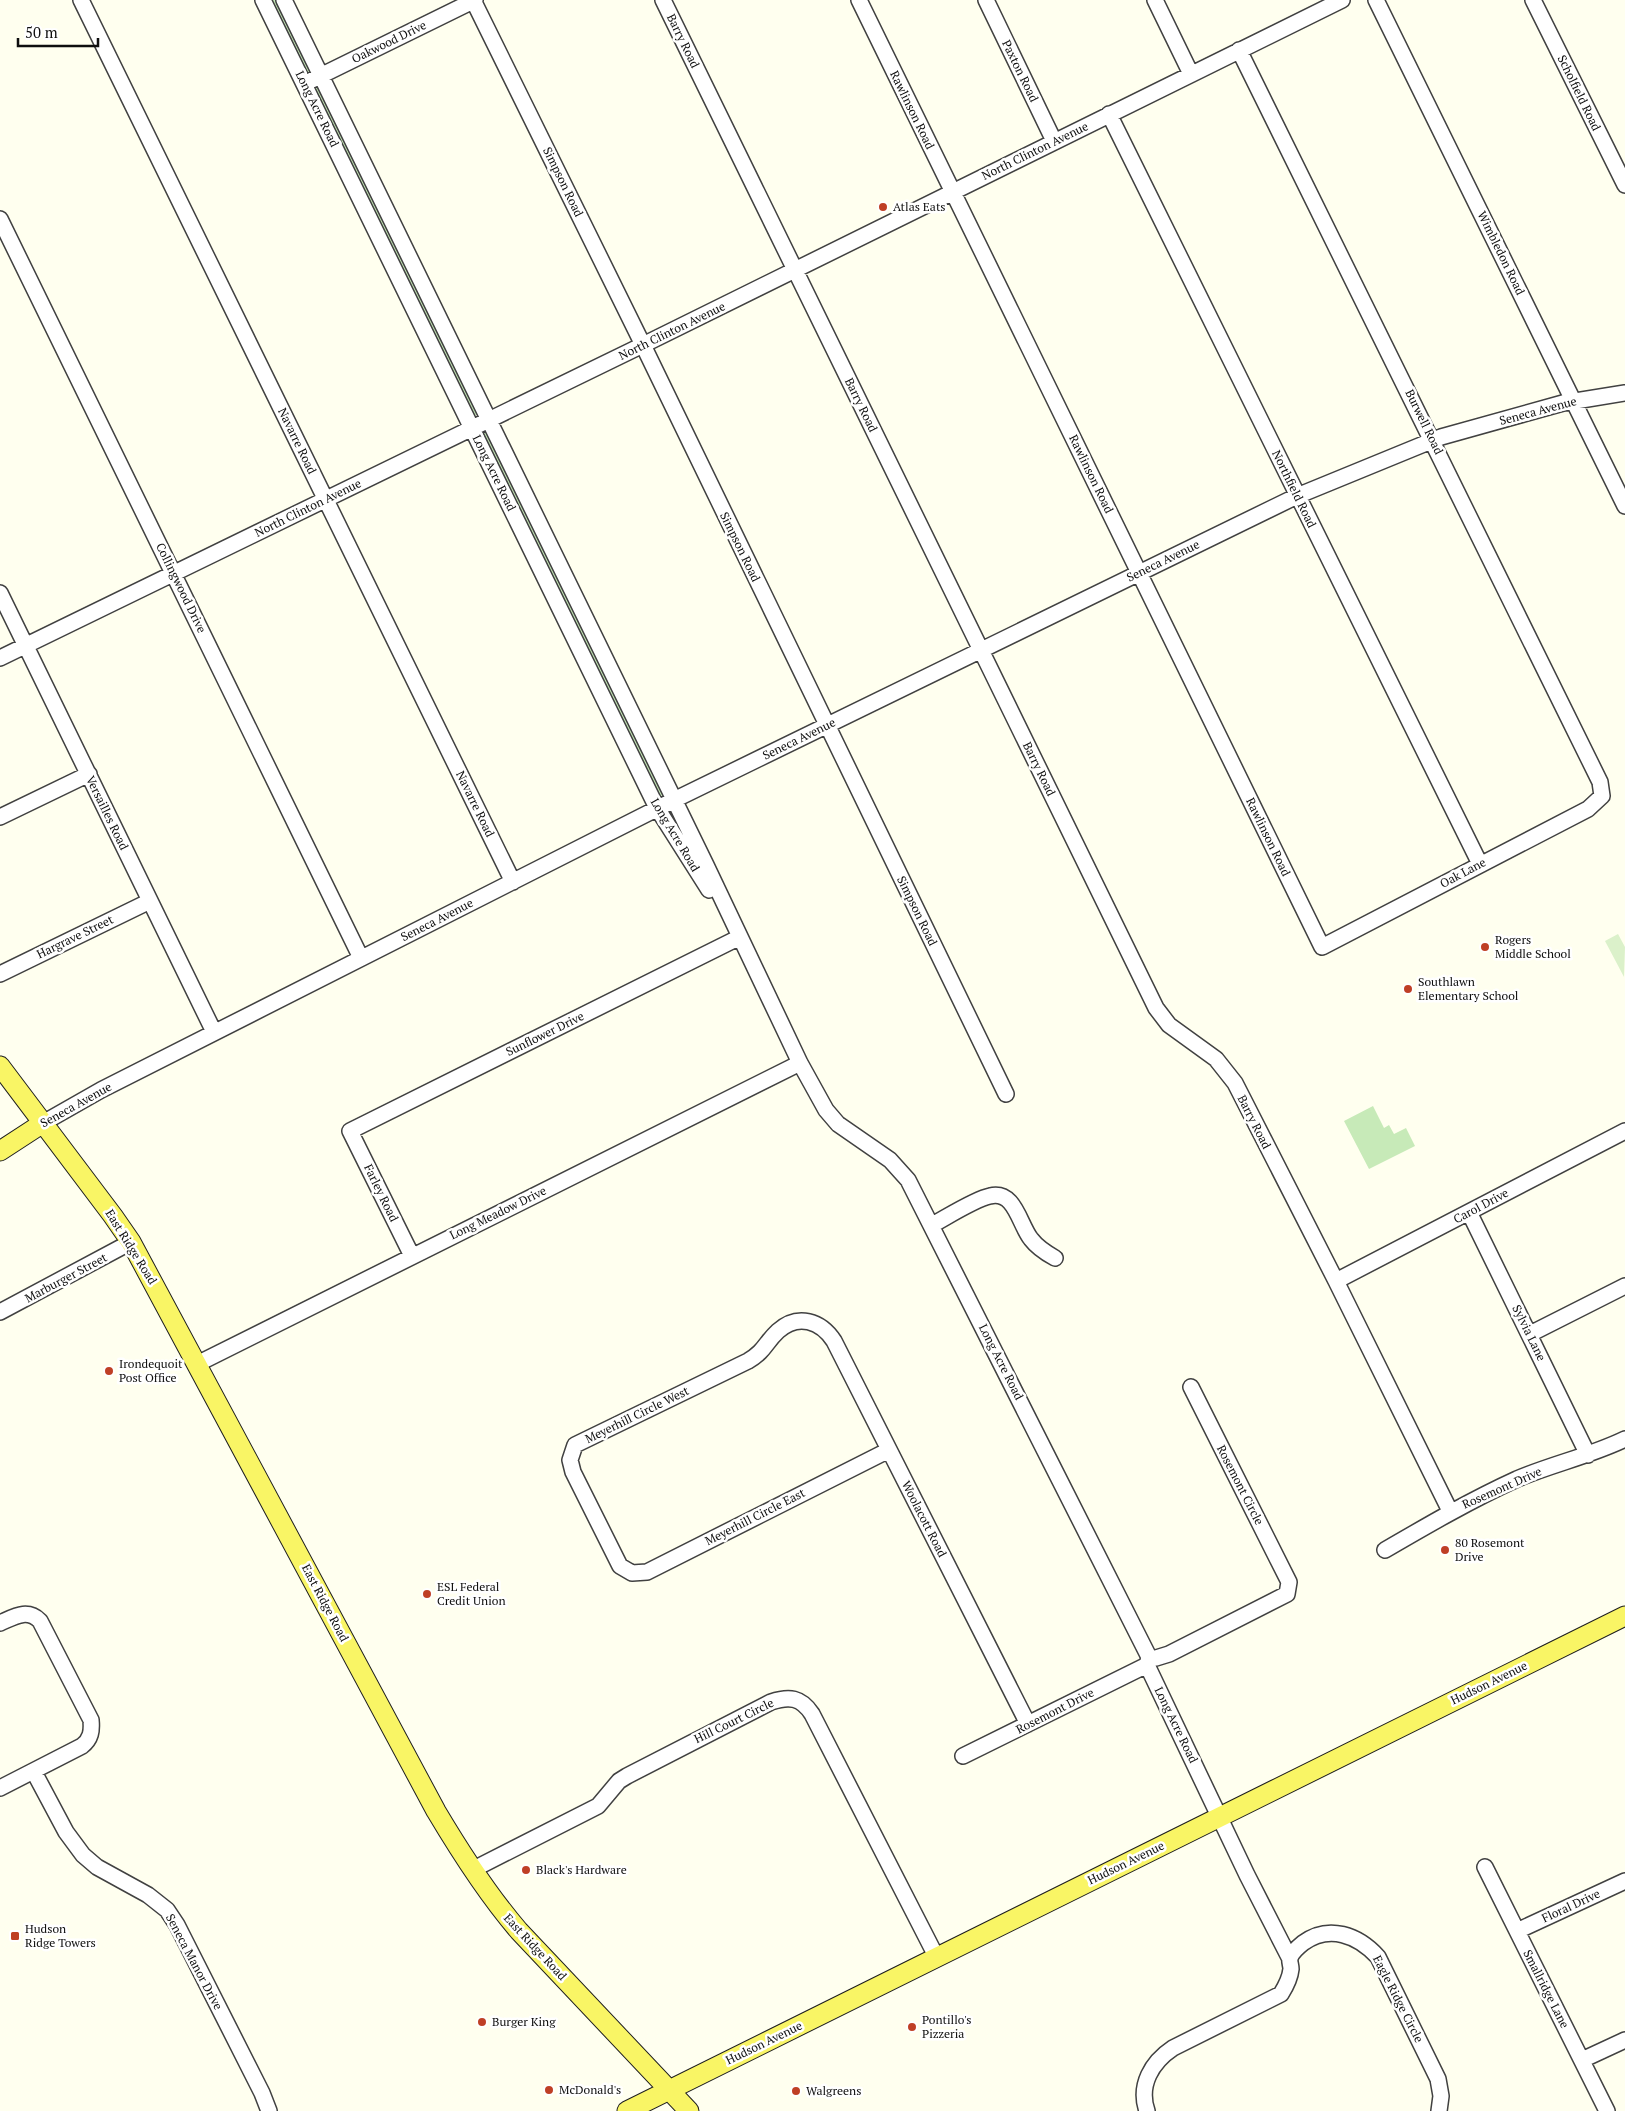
<svg xmlns="http://www.w3.org/2000/svg" width="1625" height="2111" font-family="'PT Serif',serif">
  <style>
    .green { fill: #c7eab8 }
    .pitch { fill: #dbf1ca }
    .lines { fill: none; stroke-linecap: round; stroke-linejoin: round }
    .minor-casing { stroke: #414141; stroke-width: 18 }
    .major-casing { stroke: #1f1f1f; stroke-width: 21 }
    .minor { stroke: #fff; stroke-width: 15 }
    .major { stroke: #f9f565; stroke-width: 19 }
    .poi-dot { fill: #bf3f25; stroke: #fff; stroke-width: 2 }
    .labels { text-anchor: middle; stroke-width: 5; stroke-linejoin: round; paint-order: stroke }
    .street-label { font-size: 12px; fill: #0e0e0e; stroke: #fff }
    .poi-label { font-size: 12px; fill: #0e0e0e; stroke: #fff; text-anchor: start }
  </style>
  <rect width="100%" height="100%" fill="#ffffef"/>
  <path class="green" d="M 268,0 L 278,0 L 311,71 L 307,74 Z
    M 318,84 L 478,412 L 476,415 L 472,415 L 312,87 Z
    M 485,429 L 488,430 L 664,794 L 660,797 L 658,797 L 481,433 Z
    M 1373,1106 L 1384,1128 L 1389,1125 L 1394,1134 L 1406,1128 L 1415,1146 L 1369,1169 L 1344,1121 Z"/>
  <path class="pitch" d="M 1618,934 L 1625,947 L 1624,977 L 1605,941 Z"/>
  <g class="lines">
    <defs>
      <path id="minor" d="M 81,0 L 513,882
        M 263,0 L 657,808 L 709,890
        M 284,0 L 706,865 L 800,1063 L 826,1110 L 838,1124 L 890,1160 L 908,1180 L 1149,1657 L 1147,1665 L 1247,1875 L 1290,1959
        M 473,0 L 643,345 L 1006,1094
        M 663,0 L 1156,1008 L 1169,1025 L 1216,1059 L 1235,1083 L 1336,1281 L 1450,1511
        M 859,0 L 1322,947 L 1588,809 L 1602,796 L 1600,782 L 1239,50
        M 986,0 L 1054,141
        M 1155,0 L 1191,74
        M 1376,0 L 1625,506
        M 1533,0 L 1625,185
        M 312,80 L 475,0
        M 1109,114 L 1480,864
        M 0,219 L 361,958
        M 0,593 L 214,1032
        M 0,658 L 653,340 L 1342,0
        M 0,817 L 89,774
        M 0,974 L 150,901
        M 43,1123 L 101,1090 L 674,800 L 1297,496 L 1441,437 L 1563,403 L 1625,393
        M 1469,1212 L 1588,1455
        M 932,1225 C 947,1217 975,1199 990,1196 C 1015,1190 1019,1224 1031,1239 C 1037,1247 1046,1253 1055,1258
        M 412,1256 L 350,1131 L 740,937
        M 1336,1281 L 1625,1131
        M 0,1312 L 131,1242
        M 1530,1334 L 1625,1286
        M 197,1364 L 800,1063
        M 889,1450 L 647,1572 L 632,1573 L 620,1566 L 573,1472 L 570,1460 L 575,1445 L 748,1361 C 765,1351 765,1343 778,1331 C 798,1313 821,1321 834,1341 L 1028,1724
        M 1385,1550 C 1428,1525 1471,1500 1517,1479 C 1552,1464 1590,1456 1625,1439
        M 0,1623 C 14,1617 27,1608 40,1621 L 91,1720 C 92,1731 91,1739 82,1746 L 0,1788
        M 1149,1657 L 1156,1658 L 1169,1654 L 1287,1594 L 1289,1582 L 1191,1387
        M 963,1756 L 1147,1665
        M 34,1772 L 66,1832 L 83,1855 L 97,1867 L 148,1895 L 167,1910 L 177,1925 L 262,2093 L 269,2111
        M 1485,1867 L 1607,2111
        M 472,1870 L 598,1806 L 619,1781 L 627,1776 L 771,1702 C 789,1696 801,1697 812,1714 L 937,1958
        M 1517,1931 L 1625,1881
        M 1582,2060 L 1625,2040
        M 1147,2111 C 1138,2085 1152,2062 1173,2048 L 1281,1994 C 1286,1986 1290,1979 1291,1969 C 1291,1965 1289,1961 1290,1958 C 1292,1952 1298,1947 1303,1943 C 1329,1924 1358,1935 1378,1957 L 1438,2079 L 1441,2096 L 1439,2111"/>
      <path id="major" d="M 0,1066 L 113,1216 L 131,1242 L 436,1811 C 461,1853 487,1894 519,1931 L 689,2111
        M 0,1151 L 43,1123
        M 627,2111 L 1625,1616"/>
    </defs>
    <use href="#minor" class="minor-casing"/>
    <use href="#major" class="major-casing"/>
    <use href="#minor" class="minor"/>
    <use href="#major" class="major"/>
  </g>
  <g class="poi-dot">
    <circle cx="883" cy="207" r="5"/>
    <circle cx="1485" cy="947" r="5"/>
    <circle cx="1408" cy="989" r="5"/>
    <circle cx="109" cy="1371" r="5"/>
    <circle cx="1445" cy="1550" r="5"/>
    <circle cx="427" cy="1594" r="5"/>
    <circle cx="526" cy="1870" r="5"/>
    <rect x="10" y="1931" width="10" height="10" rx="2.5"/>
    <circle cx="482" cy="2022" r="5"/>
    <circle cx="912" cy="2027" r="5"/>
    <circle cx="549" cy="2090" r="5"/>
    <circle cx="796" cy="2091" r="5"/>
  </g>
  <g class="labels">
    <g class="street-label">
      <text transform="translate(683 41) rotate(64)" y="4">Barry Road</text>
      <text transform="translate(389 42) rotate(-26)" y="4">Oakwood Drive</text>
      <text transform="translate(1020 71) rotate(64)" y="4">Paxton Road</text>
      <text transform="translate(1579 93) rotate(64)" y="4">Scholfield Road</text>
      <text transform="translate(317 109) rotate(64)" y="4">Long Acre Road</text>
      <text transform="translate(912 110) rotate(64)" y="4">Rawlinson Road</text>
      <text transform="translate(1035 151) rotate(-26)" y="4">North Clinton Avenue</text>
      <text transform="translate(563 182) rotate(64)" y="4">Simpson Road</text>
      <text transform="translate(1501 253) rotate(64)" y="4">Wimbledon Road</text>
      <text transform="translate(672 331) rotate(-26)" y="4">North Clinton Avenue</text>
      <text transform="translate(861 405) rotate(64)" y="4">Barry Road</text>
      <text transform="translate(1538 411) rotate(-15)" y="4">Seneca Avenue</text>
      <text transform="translate(1424 422) rotate(64)" y="4">Burwell Road</text>
      <text transform="translate(297 441) rotate(64)" y="4">Navarre Road</text>
      <text transform="translate(494 473) rotate(64)" y="4">Long Acre Road</text>
      <text transform="translate(1091 474) rotate(64)" y="4">Rawlinson Road</text>
      <text transform="translate(1294 489) rotate(64)" y="4">Northfield Road</text>
      <text transform="translate(308 508) rotate(-26)" y="4">North Clinton Avenue</text>
      <text transform="translate(740 547) rotate(64)" y="4">Simpson Road</text>
      <text transform="translate(1163 561) rotate(-26)" y="4">Seneca Avenue</text>
      <text transform="translate(181 588) rotate(64)" y="4">Collingwood Drive</text>
      <text transform="translate(799 739) rotate(-26)" y="4">Seneca Avenue</text>
      <text transform="translate(1039 769) rotate(64)" y="4">Barry Road</text>
      <text transform="translate(475 804) rotate(64)" y="4">Navarre Road</text>
      <text transform="translate(107 813) rotate(64)" y="4">Versailles Road</text>
      <text transform="translate(675 835) rotate(59)" y="4">Long Acre Road</text>
      <text transform="translate(1268 837) rotate(64)" y="4">Rawlinson Road</text>
      <text transform="translate(1463 873) rotate(-28)" y="4">Oak Lane</text>
      <text transform="translate(917 911) rotate(64)" y="4">Simpson Road</text>
      <text transform="translate(437 920) rotate(-27)" y="4">Seneca Avenue</text>
      <text transform="translate(75 937) rotate(-26)" y="4">Hargrave Street</text>
      <text transform="translate(545 1034) rotate(-26)" y="4">Sunflower Drive</text>
      <text transform="translate(76 1105) rotate(-29)" y="4">Seneca Avenue</text>
      <text transform="translate(1254 1122) rotate(63)" y="4">Barry Road</text>
      <text transform="translate(381 1193) rotate(64)" y="4">Farley Road</text>
      <text transform="translate(1481 1206) rotate(-28)" y="4">Carol Drive</text>
      <text transform="translate(498 1213) rotate(-26)" y="4">Long Meadow Drive</text>
      <text transform="translate(131 1247) rotate(58)" y="4">East Ridge Road</text>
      <text transform="translate(66 1278) rotate(-28)" y="4">Marburger Street</text>
      <text transform="translate(1529 1333) rotate(64)" y="4">Sylvia Lane</text>
      <text transform="translate(1001 1362) rotate(63)" y="4">Long Acre Road</text>
      <text transform="translate(637 1415) rotate(-26)" y="4">Meyerhill Circle West</text>
      <text transform="translate(1240 1485) rotate(63)" y="4">Rosemont Circle</text>
      <text transform="translate(1502 1488) rotate(-24)" y="4">Rosemont Drive</text>
      <text transform="translate(755 1517) rotate(-27)" y="4">Meyerhill Circle East</text>
      <text transform="translate(924 1519) rotate(63)" y="4">Woolacott Road</text>
      <text transform="translate(325 1603) rotate(62)" y="4">East Ridge Road</text>
      <text transform="translate(1489 1683) rotate(-26)" y="4">Hudson Avenue</text>
      <text transform="translate(1055 1711) rotate(-27)" y="4">Rosemont Drive</text>
      <text transform="translate(734 1721) rotate(-26)" y="4">Hill Court Circle</text>
      <text transform="translate(1176 1725) rotate(64)" y="4">Long Acre Road</text>
      <text transform="translate(1126 1863) rotate(-26)" y="4">Hudson Avenue</text>
      <text transform="translate(1571 1906) rotate(-25)" y="4">Floral Drive</text>
      <text transform="translate(535 1947) rotate(47)" y="4">East Ridge Road</text>
      <text transform="translate(194 1962) rotate(62)" y="4">Seneca Manor Drive</text>
      <text transform="translate(1546 1989) rotate(63)" y="4">Smallridge Lane</text>
      <text transform="translate(1398 1999) rotate(63)" y="4">Eagle Ridge Circle</text>
      <text transform="translate(764 2043) rotate(-26)" y="4">Hudson Avenue</text>
    </g>
    <g class="poi-label">
      <text x="893" y="211">Atlas Eats</text>
      <text x="1495" y="944">Rogers<tspan x="1495" dy="14">Middle School</tspan></text>
      <text x="1418" y="986">Southlawn<tspan x="1418" dy="14">Elementary School</tspan></text>
      <text x="119" y="1368">Irondequoit<tspan x="119" dy="14">Post Office</tspan></text>
      <text x="1455" y="1547">80 Rosemont<tspan x="1455" dy="14">Drive</tspan></text>
      <text x="437" y="1591">ESL Federal<tspan x="437" dy="14">Credit Union</tspan></text>
      <text x="536" y="1874">Black's Hardware</text>
      <text x="25" y="1933">Hudson<tspan x="25" dy="14">Ridge Towers</tspan></text>
      <text x="922" y="2024">Pontillo's<tspan x="922" dy="14">Pizzeria</tspan></text>
      <text x="492" y="2026">Burger King</text>
      <text x="559" y="2094">McDonald's</text>
      <text x="806" y="2095">Walgreens</text>
    </g>
  </g>
  <path d="M18 38v8h80v-8" fill="none" stroke="#0e0e0e" stroke-width="2.5"/>
  <text x="25" y="38" font-size="15" fill="#0e0e0e" stroke="#ffffff" stroke-width="4" paint-order="stroke">50 m</text>
</svg>
